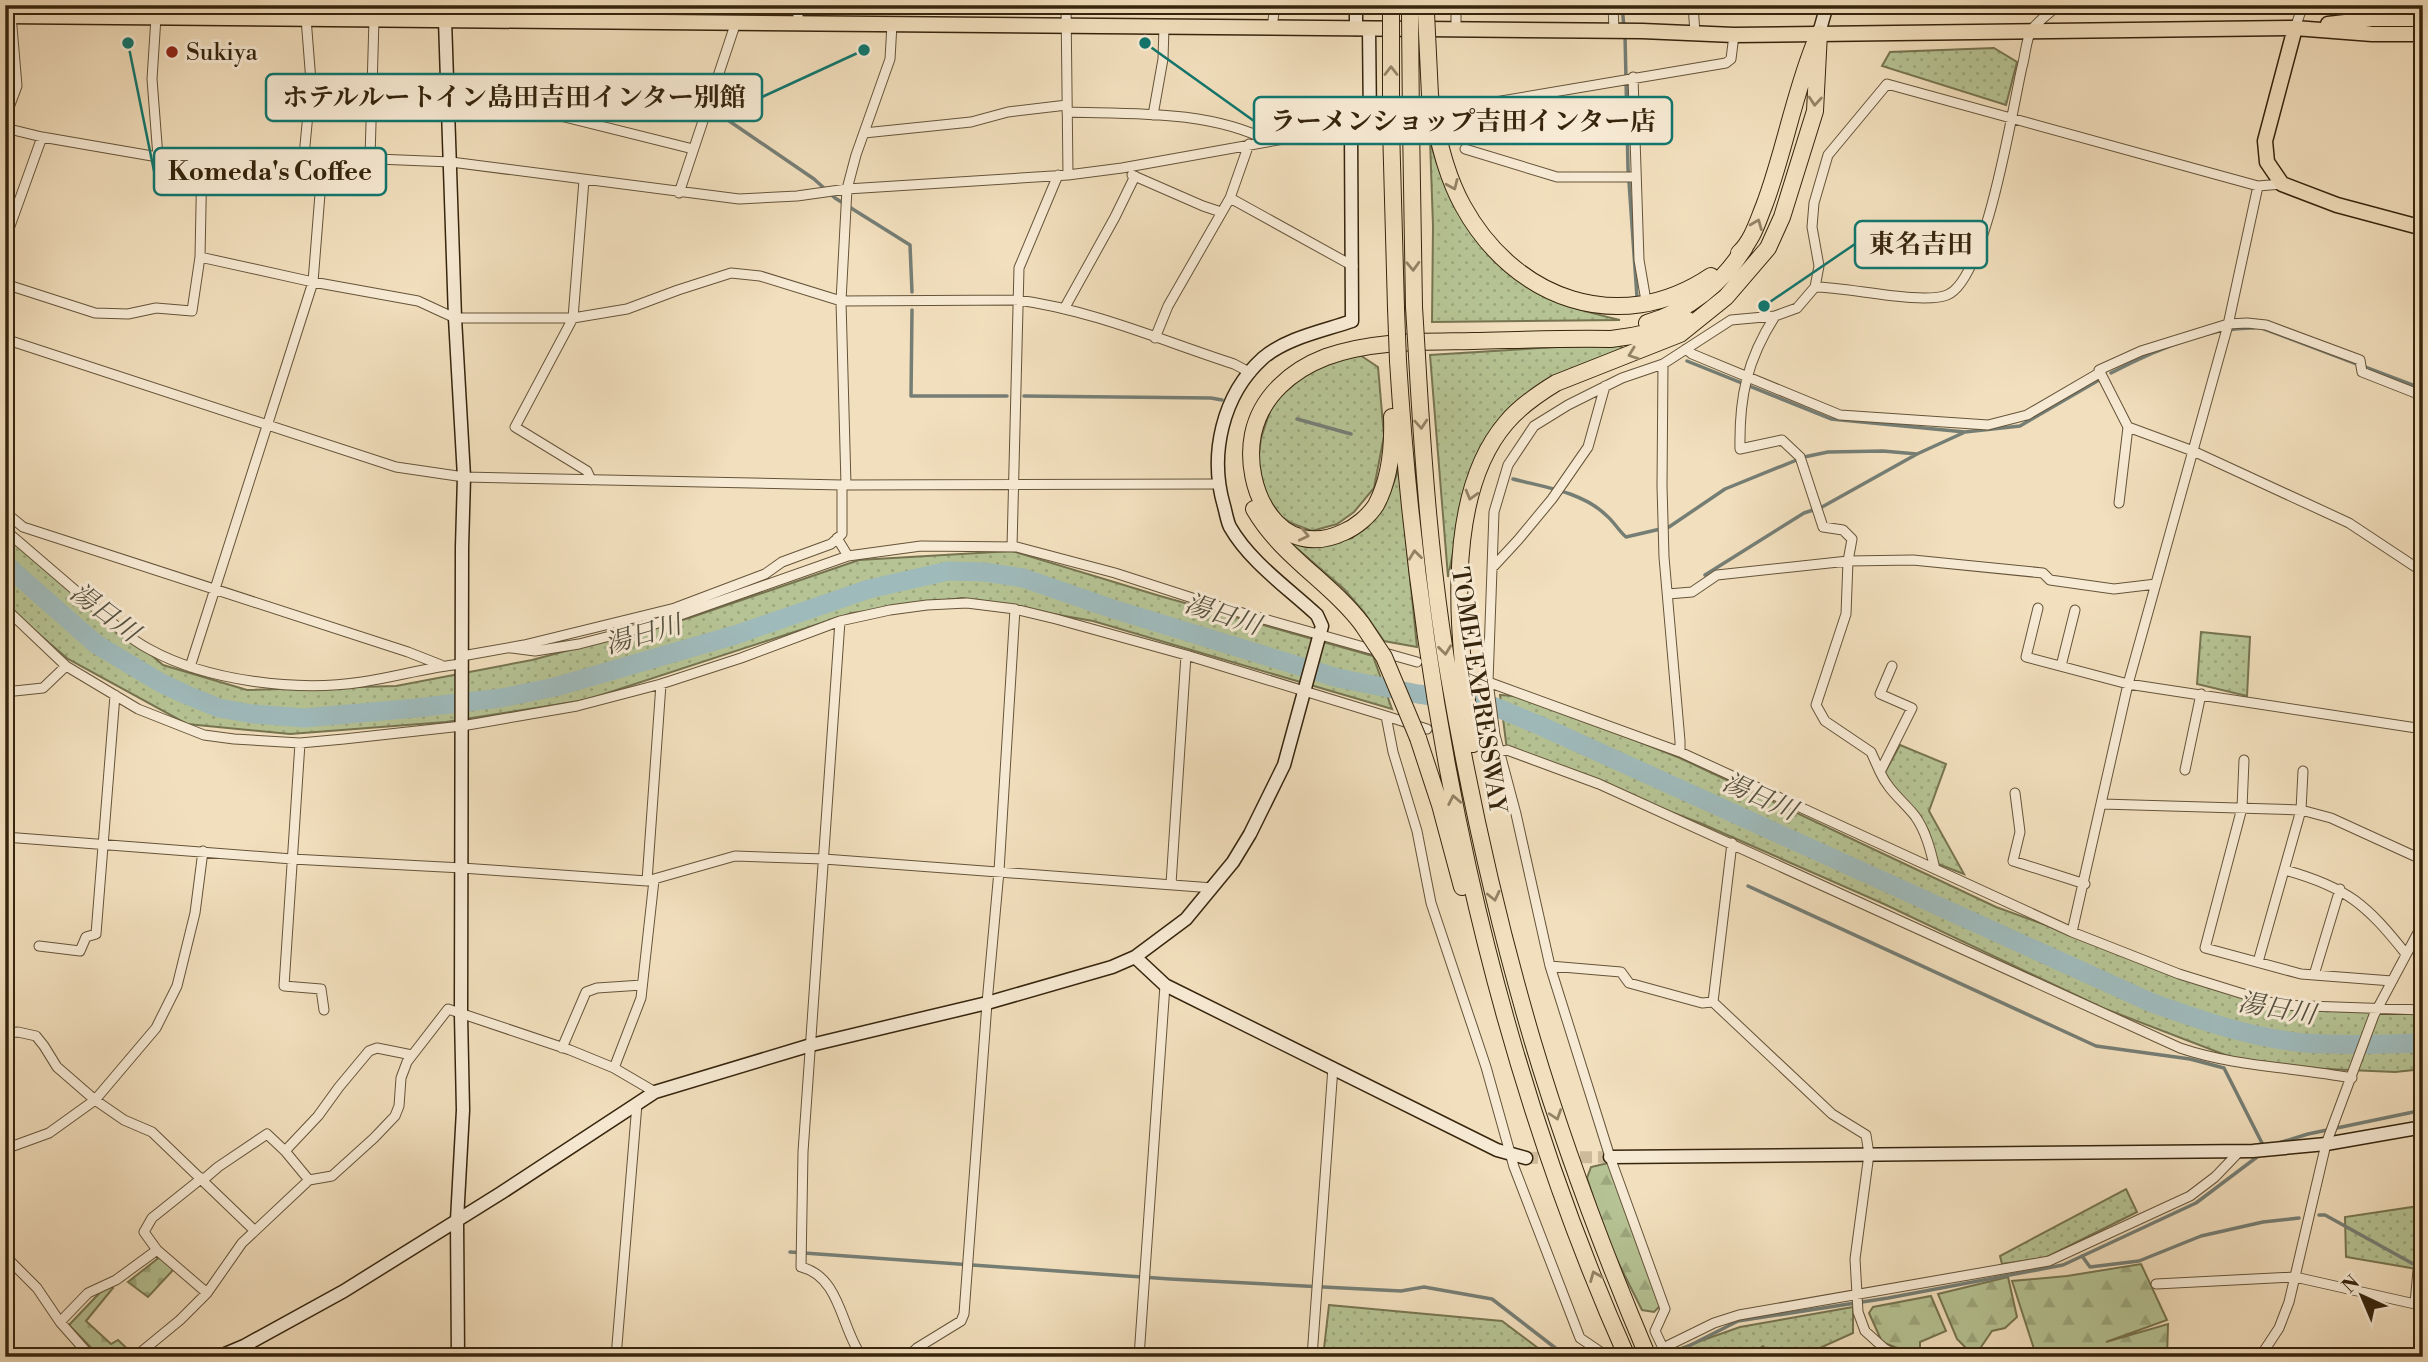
<svg xmlns="http://www.w3.org/2000/svg" width="2428" height="1362" font-family="'Libre Bodoni','Noto Serif JP',serif">
  <style>
    .grass { fill: url(#grass-dots); stroke: #767450; stroke-width: 2 }
    .forest { fill: url(#forest-firs); stroke: #767450; stroke-width: 2 }
    .cemetery { fill: url(#cemetery-stones); stroke: #767450; stroke-width: 2 }
    .lines { fill: none; stroke-linecap: round; stroke-linejoin: round }
    .stream { stroke: #757e75; stroke-width: 3.5 }
    .river { stroke: #9fbabb; stroke-width: 19 }
    .secondary-tunnel { stroke: #ccba9a; stroke-width: 12; stroke-dasharray: 12 6; stroke-linecap: butt }
    .street-casing { stroke: #655439; stroke-width: 11 }
    .secondary-casing { stroke: #36250d; stroke-width: 15 }
    .primary-casing { stroke: #36250d; stroke-width: 17 }
    .highway-casing { stroke: #36250d; stroke-width: 18 }
    .street { stroke: #f7ead4; stroke-width: 9 }
    .secondary { stroke: #f7ead4; stroke-width: 12 }
    .primary { stroke: #f2dfbd; stroke-width: 14 }
    .highway { stroke: #f2dfbd; stroke-width: 16 }
    .highway-bridge-casing { stroke: #36250d; stroke-width: 18; stroke-linecap: butt }
    .highway-bridge { stroke: #f2dfbd; stroke-width: 16 }
    .oneway { stroke: #948265 }
    .poi-dot { fill: #8f2418; stroke: #f7ead4; stroke-width: 2.5 }
    .labels { text-anchor: middle; stroke-width: 6; stroke-linejoin: round; paint-order: stroke }
    .poi-label { font-size: 24px; fill: #36250d; stroke: #f7ead4; text-anchor: start }
    .street-label { font-size: 24px; fill: #36250d; stroke: #f7ead4 }
    .water-label { font-size: 26px; font-style: italic; fill: #565241; stroke: #f7ead4 }
    .leader { fill: none; stroke: #0f766e; stroke-width: 2.5 }
    .callout-dot { fill: #0f766e; stroke: #f7ead4; stroke-width: 2.5 }
    .callout { fill: #f7ead4; stroke: #0f766e; stroke-width: 2.5 }
    .callout-label { font-size: 26px; text-anchor: middle; font-weight: bold; fill: #36250d }
  </style>
  <defs>
    <pattern id="grass-dots" width="8" height="8" patternUnits="userSpaceOnUse" patternTransform="scale(1.75)"><rect width="8" height="8" fill="#b6c394"/><path d="M2 2h.1M6 6h.1" fill="none" stroke="#9da77e" stroke-width="1.8" stroke-linecap="round"/></pattern>
    <pattern id="forest-firs" width="22" height="20" patternUnits="userSpaceOnUse" patternTransform="scale(1.75)"><rect width="22" height="20" fill="#b6c394"/><path d="M5 1l3.5 6h-7zM16 11l3.5 6h-7z" fill="#9da77e"/></pattern>
    <pattern id="cemetery-stones" width="16" height="16" patternUnits="userSpaceOnUse" patternTransform="scale(1.75)"><rect width="16" height="16" fill="#b6c394"/><path d="M2 7V4a2 2 0 0 1 4 0v3zM10 15v-3a2 2 0 0 1 4 0v3z" fill="#9da77e"/></pattern>
  </defs>
  <rect width="100%" height="100%" fill="#f2dfbd"/>
  <filter id="stains"><feTurbulence type="fractalNoise" baseFrequency=".00286" numOctaves="4"/><feColorMatrix values="0 0 0 0 .2 0 0 0 0 .09 0 0 0 0 .02 0 0 0 .5 -.17"/></filter>
  <radialGradient id="worn" r=".72"><stop offset=".6" stop-color="#630" stop-opacity="0"/><stop offset="1" stop-color="#630" stop-opacity=".3"/></radialGradient>
  <path class="grass" d="M 1994,48 L 2017,62 L 2006,105 L 1882,66 L 1890,52 Z
    M 1430,140 C 1445,198 1476,256 1529,288 C 1555,304 1590,313 1620,320 L 1432,322 L 1433,226 Z
    M 1621,343 L 1622,351 L 1520,402 L 1494,425 L 1468,481 L 1448,577 L 1430,355 Z
    M 1360,355 L 1378,367 L 1384,436 L 1374,488 L 1354,512 L 1337,524 L 1312,531 L 1291,523 L 1281,516 L 1265,494 L 1258,462 L 1261,438 L 1273,402 L 1293,382 L 1317,366 Z
    M 1399,469 L 1417,647 L 1384,641 L 1364,612 L 1344,589 L 1286,539 L 1328,544 L 1352,538 L 1385,505 Z
    M 5,529 L 163,665 L 247,690 L 396,686 L 532,660 L 689,618 L 859,560 L 1012,551 L 1160,596 L 1373,656 L 1392,709 L 1093,621 L 962,598 L 852,613 L 586,700 L 446,722 L 290,734 L 187,724 L 68,659 L 5,605 Z
    M 2201,632 L 2250,637 L 2247,696 L 2197,684 Z
    M 1500,695 L 1528,697 L 1680,758 L 1996,907 L 2167,969 L 2314,1010 L 2423,1008 L 2423,1069 L 2395,1072 L 2254,1066 L 2103,1008 L 1884,904 L 1700,823 L 1507,750 Z
    M 1900,745 L 1946,764 L 1929,811 L 1964,874 L 1938,864 L 1928,830 L 1884,774 Z
    M 2126,1189 L 2137,1212 L 2045,1258 L 2002,1264 L 2000,1256 Z
    M 2419,1206 L 2421,1233 L 2423,1234 L 2423,1270 L 2346,1257 L 2345,1217 Z
    M 1329,1305 L 1502,1321 L 1550,1357 L 1323,1357 Z
    M 1853,1307 L 1853,1333 L 1800,1357 L 1773,1357 L 1763,1346 L 1747,1357 L 1671,1357 L 1669,1352 L 1740,1327 Z"/>
  <path class="forest" d="M 1608,1163 L 1661,1305 L 1654,1312 L 1642,1310 L 1607,1240 L 1587,1178 L 1591,1167 Z
    M 2141,1264 L 2167,1320 L 2106,1342 L 2168,1324 L 2167,1357 L 2026,1357 L 2034,1349 L 2012,1281 L 2067,1276 Z
    M 2008,1277 L 2017,1317 L 2005,1328 L 1992,1331 L 1979,1350 L 1966,1348 L 1957,1339 L 1938,1294 Z
    M 1931,1296 L 1946,1331 L 1920,1342 L 1920,1357 L 1882,1342 L 1869,1313 L 1873,1307 Z"/>
  <path class="cemetery" d="M 161,1256 L 174,1269 L 148,1297 L 128,1282 Z
    M 109,1283 L 113,1288 L 86,1321 L 111,1344 L 118,1340 L 136,1357 L 100,1357 L 69,1325 Z"/>
  <g class="lines">
    <path class="stream" d="M 1622,5 L 1624,28
      M 1625,35 L 1628,168 L 1637,297
      M 719,114 L 814,179 L 835,198 L 910,245 L 912,292
      M 912,310 L 911,396 L 1007,396
      M 2262,328 L 2423,389
      M 1687,361 L 1831,419 L 1965,432 L 2020,426 L 2099,380
      M 2111,373 C 2151,352 2208,327 2254,328
      M 1024,396 L 1211,398 L 1222,400
      M 1297,419 L 1351,434
      M 1513,479 C 1544,487 1583,492 1607,516 C 1614,522 1619,531 1626,537 L 1669,527 L 1725,489 L 1804,457 L 1828,452 L 1883,451 L 1917,454
      M 1705,575 L 1804,513 L 1822,507 L 1917,454 L 1963,433
      M 1748,886 L 2096,1046 L 2190,1059 L 2224,1068 L 2263,1145
      M 2272,1145 L 2308,1134 L 2423,1110
      M 2319,1215 L 2325,1215 L 2417,1266
      M 790,1252 L 1170,1279 L 1401,1291 L 1424,1287 L 1492,1299 L 1567,1357
      M 2082,1256 L 2090,1267 L 2139,1261 L 2201,1236 L 2263,1222 L 2299,1218
      M 1673,1354 L 1738,1321 L 1888,1298 L 2063,1265 L 2196,1203 L 2261,1154"/>
    <path class="river" d="M 5,564 L 96,644 L 161,683 L 187,695 L 219,708 L 253,714 L 304,718 L 416,708 L 501,698 L 555,687 L 735,635 L 869,589 L 948,571 L 984,572 L 1023,578 L 1113,609 L 1338,678 L 1418,694 L 1488,704 L 1541,726 L 2150,1002 C 2199,1020 2252,1038 2305,1043 C 2344,1046 2384,1044 2423,1043"/>
    <path class="secondary-tunnel" d="M 1526,1158 L 1610,1157"/>
    <defs>
      <path id="street" d="M 1066,5 L 1068,175
        M 1613,5 L 1614,31
        M 1693,5 L 1695,33
        M 156,17 L 152,79 L 158,157
        M 798,23 L 798,5
        M 1272,28 L 1275,5
        M 2295,28 L 2303,5
        M 1456,29 L 1456,5
        M 1633,77 L 1639,260 L 1645,295
        M 448,88 L 693,149
        M 1067,112 C 1134,114 1208,110 1269,141
        M 1153,115 L 1163,59 L 1164,27
        M 5,118 L 17,86 L 11,15
        M 1370,123 L 1726,63 L 1731,59 L 1734,35
        M 5,128 L 42,137 L 158,157 L 302,156 L 451,162 L 739,199 L 797,196 L 847,189 L 1068,175 L 1122,168 L 1351,127
        M 864,133 L 971,122 L 1008,112 L 1067,105
        M 1465,149 L 1557,177 L 1635,177
        M 304,156 L 311,82 L 306,18
        M 370,158 L 374,19
        M 1132,175 L 1203,206 L 1221,212
        M 584,180 L 573,318 L 515,427 L 587,471 L 591,480
        M 679,193 L 736,22
        M 1230,198 L 1353,266
        M 5,240 L 42,137
        M 200,257 L 202,156
        M 5,284 L 95,313 L 128,314 L 156,308 L 192,311 L 200,257 L 313,282 L 418,301 L 455,318 L 573,318 L 627,309 L 678,290 L 731,273 L 760,276 L 841,301 L 1018,300 C 1092,310 1163,341 1234,364 L 1251,373
        M 1815,287 C 1848,287 1922,305 1947,295 C 1986,280 2012,110 2022,67 C 2025,57 2026,40 2031,31 C 2036,22 2050,13 2058,5
        M 1064,309 L 1115,217 L 1135,176
        M 1775,316 C 1747,360 1739,397 1740,449 L 1782,440 L 1800,457 L 1823,527 L 1843,530 L 1852,539 L 1848,561 L 1846,614 L 1816,705 L 1825,721 L 1871,752 L 1880,772
        M 1155,338 L 1168,306 L 1230,198 L 1249,144
        M 5,339 L 396,467 L 464,477 L 842,485 L 1217,484
        M 1686,349 L 1692,354 L 1840,415 L 1988,425 L 2027,415 L 2101,372
        M 1663,364 L 1662,486 L 1664,557 L 1680,741 L 1680,752
        M 2423,396 L 2362,372 L 2360,360 L 2266,325 L 2247,323 L 2228,324 L 2141,351 L 2099,370 L 2128,427 L 2193,451 L 2349,523 L 2423,572
        M 846,485 L 841,301 L 847,189 L 856,155 L 890,59 L 892,24
        M 2119,503 L 2128,427
        M 5,512 L 23,527 L 408,652 L 441,665
        M 5,530 C 33,554 62,579 90,603 C 108,619 128,638 149,649 C 207,681 297,692 362,682 C 396,677 428,667 462,664
        M 837,538 L 848,556
        M 1012,547 L 1019,268 L 1058,175
        M 1494,566 L 1518,540 L 1552,499 L 1588,447 L 1605,386
        M 1668,594 L 1692,592 L 1717,575 L 1848,561 L 1913,560 L 2043,573 L 2050,580 L 2114,589 L 2156,584
        M 5,608 L 66,666 L 138,709 L 204,735 L 234,739 L 300,743 L 344,739 L 462,726 L 577,706 L 661,684 L 741,658 L 840,621 L 890,610 L 927,605 L 967,603 L 1015,609 L 1056,619 L 1186,655 L 1386,716 L 1393,752 L 1417,831 L 1431,903 L 1486,1067 L 1514,1167 L 1580,1338 L 1608,1357
        M 2038,608 L 2026,657 L 2128,684 L 2423,729
        M 840,621 L 803,1152 L 801,1267 C 841,1277 841,1329 862,1357
        M 512,648 L 535,651 L 579,644 L 649,626 L 848,556 L 921,546 L 1017,547 L 1115,573 L 1214,605 L 1417,662
        M 462,656 L 524,645 L 675,608 L 765,574 L 782,562 L 831,544 L 842,534 L 842,485
        M 1892,666 L 1880,694 L 1912,708 L 1880,772 C 1888,790 1903,801 1915,816 C 1926,831 1931,852 1935,869
        M 2061,666 L 2075,610
        M 190,667 L 313,282 L 323,156
        M 1470,677 L 1488,682 L 1494,512 L 1508,465 L 1534,426 L 1568,405 L 1622,378 L 1663,364 L 1731,320 L 1775,316 L 1797,308 L 1815,287 L 1819,266 L 1812,227 L 1814,203 L 1828,155 L 1887,84 L 2258,186 L 2282,184
        M 5,692 L 43,688 L 66,666
        M 1386,716 L 1427,729
        M 300,743 L 284,986 L 321,989 L 324,1010
        M 1480,746 L 1499,752 L 1507,750 L 1599,784 L 2180,1048 C 2236,1067 2294,1067 2352,1078
        M 2244,760 L 2242,808 L 2205,948 L 2301,974 L 2392,981
        M 2185,770 L 2201,694
        M 2015,793 L 2020,832 L 2013,861 L 2085,884
        M 2102,804 L 2301,810 L 2331,818 L 2423,860
        M 5,837 L 292,859 L 462,868 L 647,881 L 735,856 L 824,859 L 1213,888
        M 2285,870 C 2347,887 2367,905 2406,954
        M 647,881 L 661,684
        M 1171,884 L 1186,655
        M 2072,932 L 2128,684 L 2228,325 L 2258,186
        M 39,946 L 80,951 L 86,937 L 96,934 L 115,695
        M 2258,962 L 2301,810 L 2303,771
        M 1550,966 L 1621,972 L 1629,983 L 1702,1003 L 1713,1002
        M 2314,975 L 2340,889
        M 1713,1002 L 1832,1114 L 1866,1135 L 1869,1154 L 1855,1259 L 1858,1312 L 1865,1331 L 1885,1349 L 1901,1357
        M 1713,1002 L 1732,843
        M 5,1033 L 18,1032 L 36,1036 L 44,1046 L 57,1067 L 95,1100 L 124,1120 L 152,1132 L 255,1231
        M 562,1048 L 586,992 L 597,988 L 642,985
        M 614,1068 L 641,998 L 654,880
        M 5,1149 L 49,1133 L 95,1100 L 156,1028 L 177,986 L 195,913 L 203,851
        M 285,1151 L 318,1116 L 339,1087 L 369,1051 L 377,1048 L 412,1055
        M 2240,1151 L 2215,1177 L 2190,1196 L 2049,1261 L 1739,1315 L 1714,1323 L 1663,1348 L 1655,1331 L 1665,1309 L 1610,1157 L 1550,966 L 1516,814 L 1495,735 L 1488,682 L 1680,752 L 2072,932 L 2179,974 L 2279,1005 L 2423,1010
        M 203,1180 L 218,1167 L 267,1134 L 285,1151 L 309,1180
        M 157,1250 L 144,1232 L 152,1218 L 202,1178
        M 5,1256 L 37,1288 L 60,1322 L 91,1357
        M 2156,1284 L 2295,1277 L 2415,1304 L 2418,1270 L 2423,1270
        M 60,1322 L 88,1293 L 116,1280 L 157,1250 L 207,1293
        M 135,1357 L 180,1320 L 207,1293 L 242,1243 L 309,1180 L 332,1176 L 374,1138 L 395,1116 L 399,1106 L 401,1078 L 407,1062 L 448,1009 L 570,1050 L 614,1068 L 655,1092
        M 616,1357 L 637,1104
        M 907,1357 L 917,1348 L 961,1321 L 964,1314 L 987,1003 L 999,871 L 1015,609
        M 1139,1357 L 1165,985
        M 1312,1357 L 1333,1067
        M 2260,1357 L 2279,1328 L 2289,1302 L 2326,1144 L 2374,1015 L 2423,923"/>
      <path id="secondary" d="M 445,20 L 455,318 L 464,477 L 462,547 L 461,1015 L 463,1110 L 457,1220 L 458,1357
        M 1356,29 L 1356,5
        M 1819,33 L 1827,5
        M 1135,957 L 1165,985 L 1497,1150 L 1526,1158
        M 1610,1157 L 2253,1151 L 2326,1144 L 2423,1127
        M 218,1357 L 244,1346 L 344,1291 L 501,1193 L 655,1092 L 811,1045 L 987,1003 L 1112,967 L 1135,957 L 1186,919 L 1233,862 L 1250,834 L 1284,765 L 1322,626 L 1317,615 C 1288,588 1250,562 1230,527 C 1227,521 1226,513 1224,506 C 1209,455 1222,395 1263,358 C 1286,338 1323,331 1352,321 L 1351,127 L 1370,123 L 1369,28"/>
      <path id="primary" d="M 442,5 L 445,20
        M 5,16 L 1642,31 L 1734,35 L 2295,28 L 2372,34 L 2423,34
        M 2328,24 L 2371,19 L 2423,19
        M 2295,28 L 2265,141 L 2267,162 L 2282,184 L 2337,205 L 2423,228"/>
      <path id="highway" d="M 1434,120 C 1441,150 1448,179 1463,206 C 1514,299 1619,338 1711,276
        M 1411,124 L 1414,307
        M 1391,127 L 1396,308
        M 1739,253 C 1752,241 1757,223 1764,206 C 1784,153 1793,98 1814,45
        M 1647,323 C 1688,311 1723,283 1745,247
        M 1417,356 C 1423,463 1431,572 1449,677 C 1470,799 1497,920 1532,1039 C 1564,1147 1604,1253 1648,1357
        M 1398,361 C 1419,700 1488,1045 1627,1357
        M 1392,417 C 1393,445 1390,479 1376,505 C 1369,516 1356,527 1344,532 C 1279,563 1242,489 1253,434 C 1261,396 1292,370 1326,357 C 1373,340 1425,342 1473,341 C 1519,340 1565,338 1611,339 C 1638,336 1663,330 1688,320
        M 1254,509 C 1281,556 1330,582 1362,624
        M 1418,738 L 1440,805 L 1462,887
        M 1473,744 C 1459,652 1440,500 1506,423 C 1520,406 1538,394 1556,383 L 1680,334 L 1726,297 L 1768,248 L 1782,217 L 1815,111 L 1819,33"/>
    </defs>
    <use href="#street" class="street-casing"/>
    <use href="#secondary" class="secondary-casing"/>
    <use href="#primary" class="primary-casing"/>
    <use href="#highway" class="highway-casing"/>
    <use href="#street" class="street"/>
    <use href="#secondary" class="secondary"/>
    <use href="#primary" class="primary"/>
    <use href="#highway" class="highway"/>
    <defs>
      <path id="highway-bridge" d="M 1410,13 L 1411,124
        M 1426,13 L 1430,95 L 1434,120
        M 1391,127 L 1391,14
        M 1414,307 L 1417,356
        M 1396,308 L 1398,361
        M 1362,624 L 1384,657 L 1418,738"/>
    </defs>
    <use href="#highway-bridge" class="highway-bridge-casing"/>
    <use href="#highway-bridge" class="highway-bridge"/>
  </g>
  <defs><path id="oneway-chevron" d="M-2-3.5L2.5 0L-2 3.5" fill="none" stroke-width="1.6" stroke-linecap="round" stroke-linejoin="round" transform="scale(1.75)"/></defs>
  <g class="oneway">
    <use href="#oneway-chevron" transform="translate(1391 71) rotate(-90)"/>
    <use href="#oneway-chevron" transform="translate(1815 101) rotate(95)"/>
    <use href="#oneway-chevron" transform="translate(1453 185) rotate(66)"/>
    <use href="#oneway-chevron" transform="translate(1757 224) rotate(-68)"/>
    <use href="#oneway-chevron" transform="translate(1413 266) rotate(88)"/>
    <use href="#oneway-chevron" transform="translate(1633 354) rotate(160)"/>
    <use href="#oneway-chevron" transform="translate(1421 424) rotate(86)"/>
    <use href="#oneway-chevron" transform="translate(1471 495) rotate(106)"/>
    <use href="#oneway-chevron" transform="translate(1304 535) rotate(13)"/>
    <use href="#oneway-chevron" transform="translate(1415 555) rotate(-97)"/>
    <use href="#oneway-chevron" transform="translate(1445 650) rotate(83)"/>
    <use href="#oneway-chevron" transform="translate(1454 800) rotate(-101)"/>
    <use href="#oneway-chevron" transform="translate(1494 896) rotate(77)"/>
    <use href="#oneway-chevron" transform="translate(1556 1115) rotate(71)"/>
    <use href="#oneway-chevron" transform="translate(1595 1276) rotate(-112)"/>
  </g>
  <circle class="poi-dot" cx="172" cy="52" r="7"/>
  <g class="labels">
    <g class="poi-label">
      <text x="186" y="60">Sukiya</text>
    </g>
    <g class="street-label">
      <text transform="translate(1479 690) rotate(81)" y="8">TOMEI EXPRESSWAY</text>
    </g>
    <g class="water-label">
      <text transform="translate(105 612) rotate(37)" y="9">湯日川</text>
      <text transform="translate(1223 614) rotate(18)" y="9">湯日川</text>
      <text transform="translate(643 634) rotate(-16)" y="9">湯日川</text>
      <text transform="translate(1760 796) rotate(24)" y="9">湯日川</text>
      <text transform="translate(2277 1008) rotate(10)" y="9">湯日川</text>
    </g>
  </g>
  <path class="leader" d="M864 50L762 97M1145 43L1254 121M128 43L154 171M1764 306L1855 244"/>
  <g class="callout-dot">
    <circle cx="864" cy="50" r="7"/>
    <circle cx="1145" cy="43" r="7"/>
    <circle cx="128" cy="43" r="7"/>
    <circle cx="1764" cy="306" r="7"/>
  </g>
  <g class="callout">
    <rect x="266" y="74" width="496" height="47" rx="7"/>
    <rect x="1254" y="97" width="418" height="47" rx="7"/>
    <rect x="154" y="148" width="232" height="47" rx="7"/>
    <rect x="1855" y="221" width="132" height="47" rx="7"/>
  </g>
  <g class="callout-label">
    <text x="514" y="106">ホテルルートイン島田吉田インター別館</text>
    <text x="1463" y="130">ラーメンショップ吉田インター店</text>
    <text x="270" y="180">Komeda's Coffee</text>
    <text x="1921" y="253">東名吉田</text>
  </g>
  <rect width="2428" height="1362" fill="none" stroke="#f2dfbd" stroke-width="28"/>
  <rect x="7" y="7" width="2414" height="1348" fill="none" stroke="#36250d" stroke-width="3.5"/>
  <rect x="14" y="14" width="2400" height="1334" fill="none" stroke="#36250d" stroke-width="2"/>
  <g transform="translate(2362 1296) rotate(316)" stroke="#f7ead4" stroke-width="5" paint-order="stroke">
  <path d="M0-5L12 26L0 18L-12 26Z" fill="#36250d"/>
  <text y="-10" font-size="19" font-weight="bold" text-anchor="middle" fill="#36250d">N</text>
  </g>
  <rect width="100%" height="100%" filter="url(#stains)"/>
  <rect width="100%" height="100%" fill="url(#worn)"/>
</svg>
